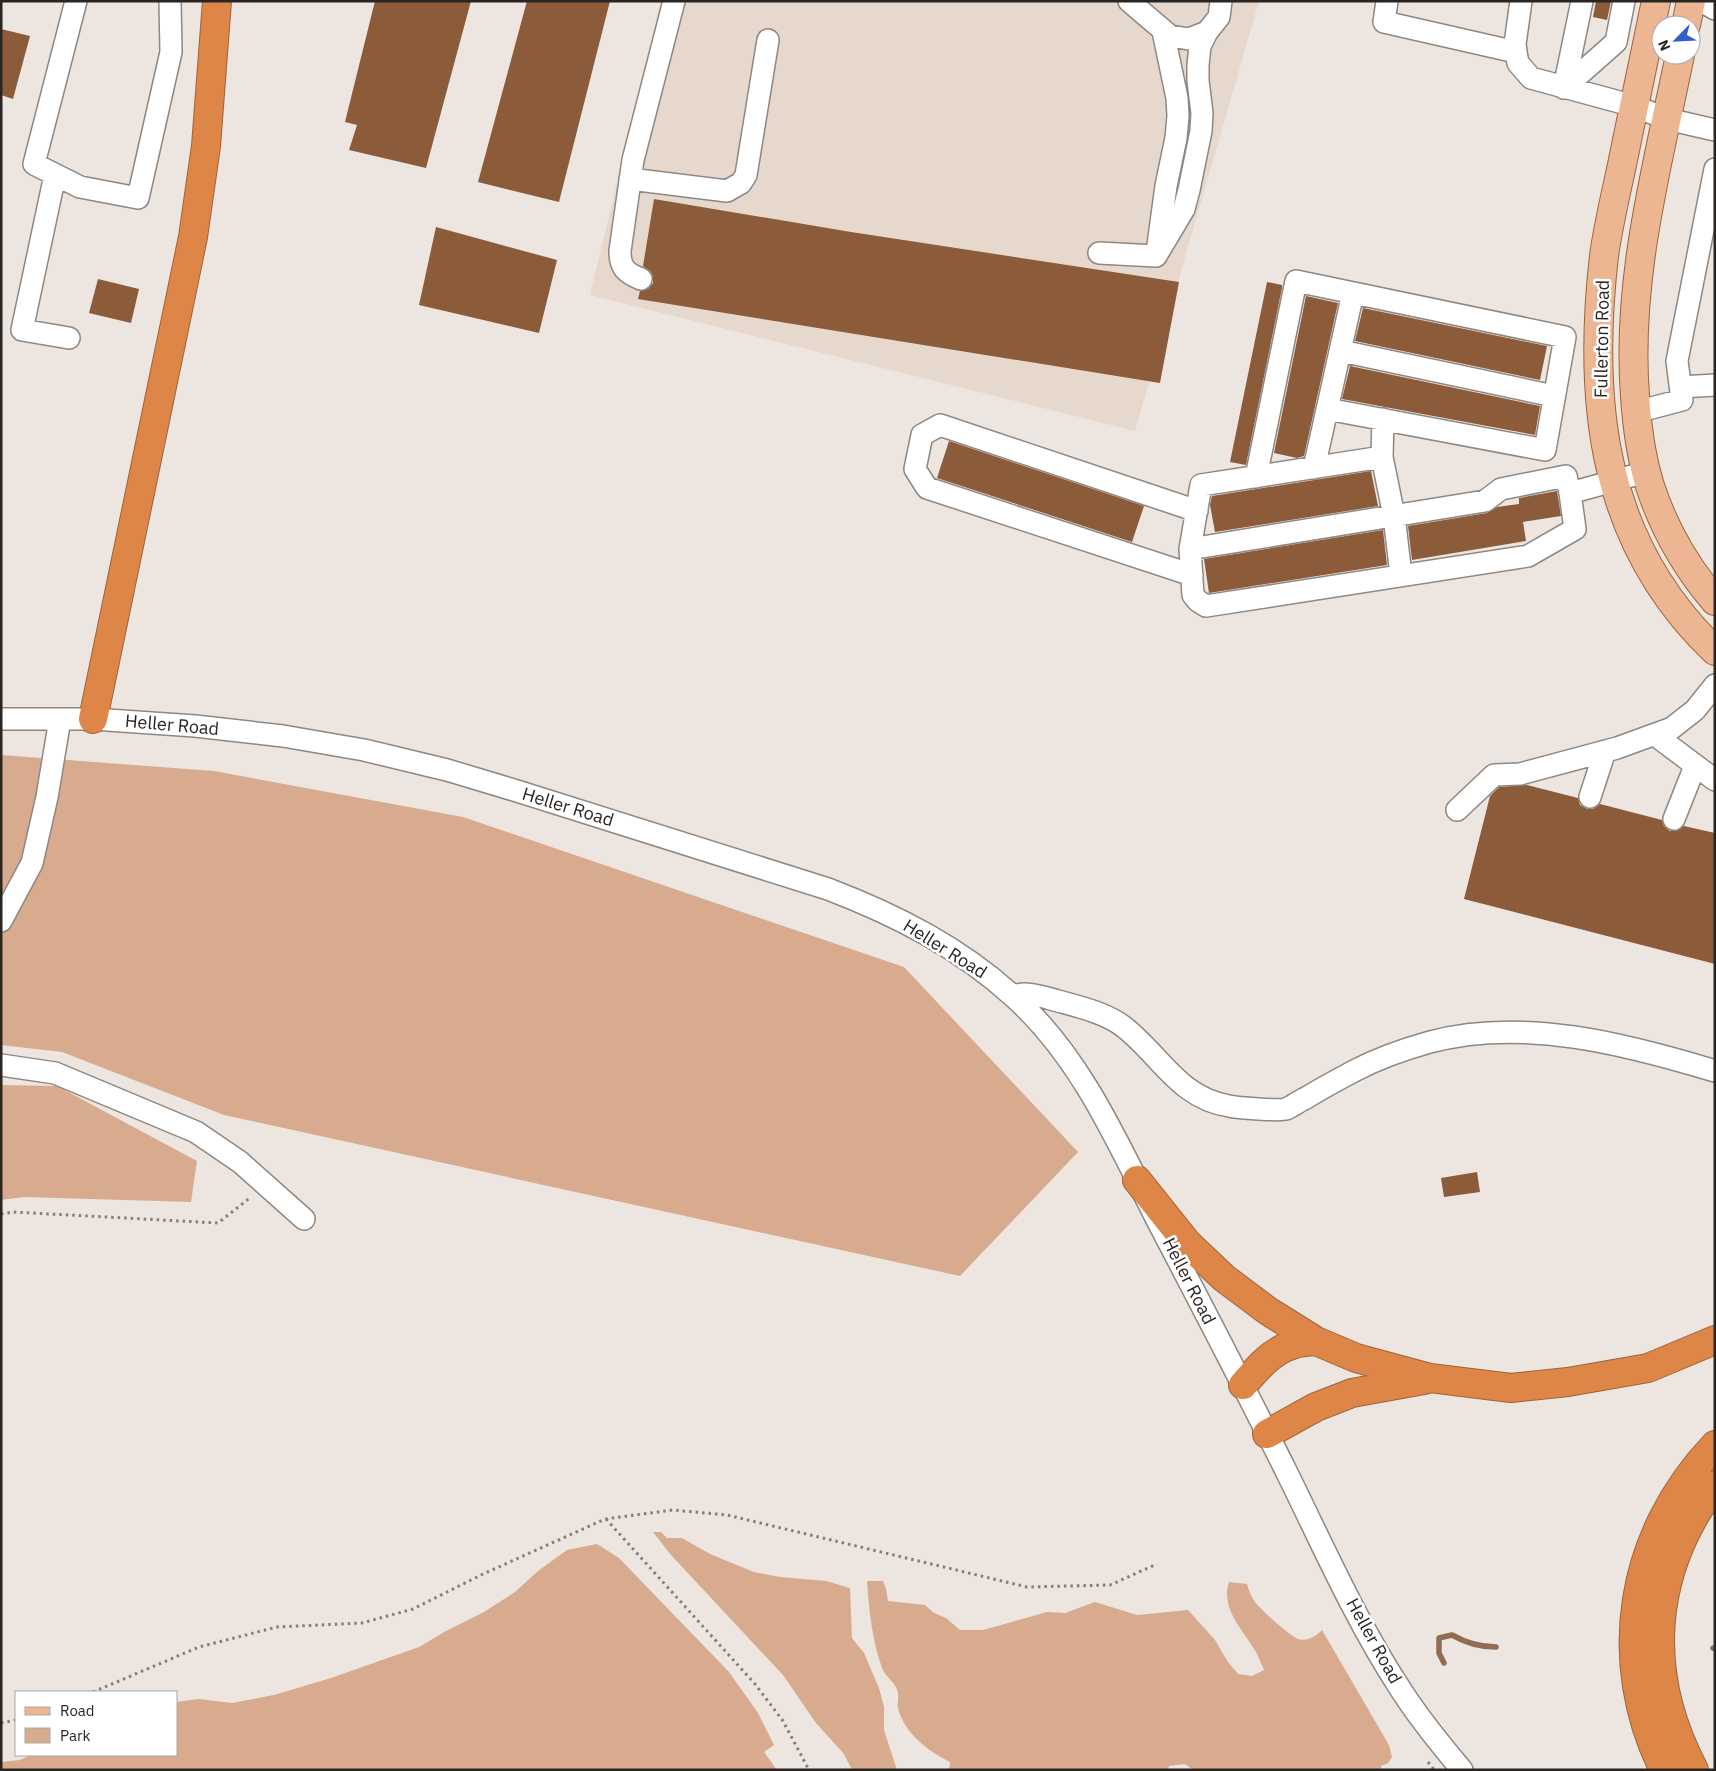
<svg xmlns="http://www.w3.org/2000/svg" width="1716" height="1771" font-family="'IBM Plex Sans',sans-serif">
  <style>
    .built { fill: #e7d8ce }
    .green { fill: #d8ab8e }
    .lines { fill: none; stroke-linecap: round; stroke-linejoin: round }
    .stream { stroke: #916c53; stroke-width: 5.5 }
    .building { fill: #8b5b3a }
    .minor-casing { stroke: #8e8782; stroke-width: 24 }
    .major-casing { stroke: #9e643a; stroke-width: 30 }
    .highway-casing { stroke: #9e643a; stroke-width: 30 }
    .path { stroke: #837e7b; stroke-width: 3; stroke-dasharray: 2.5 4; stroke-linecap: butt }
    .minor { stroke: #fff; stroke-width: 21 }
    .major { stroke: #ebb691; stroke-width: 28 }
    .highway { stroke: #de8647; stroke-width: 28 }
    .labels { text-anchor: middle; stroke-width: 5; stroke-linejoin: round; paint-order: stroke }
    .street-label { font-size: 18px; fill: #282523; stroke: #fff }
  </style>
  <rect width="100%" height="100%" fill="#ede5e0"/>
  <path class="built" d="M 661,1 L 1259,1 L 1135,431 L 590,295 Z"/>
  <path class="green" d="M 1,755 L 214,771 L 463,817 L 904,967 L 1078,1152 L 960,1276 L 224,1115 L 62,1052 L 1,1045 Z
    M 1,1085 L 57,1086 L 197,1161 L 191,1202 L 24,1197 L 1,1200 Z
    M 653,1532 L 661,1532 L 667,1538 L 682,1538 L 710,1554 L 754,1572 L 780,1577 L 826,1581 L 850,1588 L 852,1638 L 864,1653 L 879,1688 L 884,1707 L 884,1730 L 897,1770 L 852,1770 L 844,1754 L 816,1723 L 783,1675 L 671,1555 Z
    M 597,1544 L 619,1558 L 729,1672 L 758,1713 L 774,1745 L 764,1752 L 777,1770 L 1,1770 L 1,1762 L 20,1760 L 31,1755 L 176,1755 L 176,1702 L 199,1699 L 232,1703 L 274,1695 L 331,1678 L 419,1647 L 446,1631 L 484,1612 L 515,1592 L 538,1571 L 567,1550 Z
    M 867,1581 L 883,1581 L 886,1589 L 888,1601 L 925,1605 L 934,1613 L 946,1618 L 960,1630 L 983,1630 L 1047,1612 L 1065,1613 L 1095,1602 L 1137,1615 L 1188,1610 L 1215,1640 L 1228,1662 L 1238,1674 L 1252,1676 L 1264,1670 C 1261,1664 1259,1657 1256,1652 C 1244,1631 1220,1609 1229,1582 L 1247,1584 C 1249,1590 1251,1597 1255,1602 C 1261,1610 1289,1635 1298,1639 C 1306,1642 1317,1636 1322,1630 L 1389,1745 L 1392,1757 L 1388,1763 L 1381,1766 L 1381,1770 L 1193,1770 L 1185,1764 L 1169,1766 L 1168,1770 L 949,1770 L 950,1762 C 928,1751 904,1733 898,1708 C 897,1703 899,1698 898,1693 C 897,1683 885,1677 882,1668 C 872,1640 869,1610 867,1581 Z"/>
  <g class="lines">
    <path class="stream" d="M 1713,1648 L 1715,1649
      M 1444,1663 L 1439,1653 L 1439,1638 L 1452,1635 C 1466,1643 1480,1647 1496,1647"/>
  </g>
  <path class="building" d="M 375,1 L 471,1 L 426,168 L 349,150 L 357,125 L 345,122 Z
    M 527,1 L 610,1 L 559,202 L 478,182 Z
    M 1596,1 L 1611,1 L 1607,20 L 1593,17 Z
    M 1,29 L 30,36 L 13,99 L 1,95 Z
    M 654,199 L 851,232 L 1179,282 L 1160,383 L 638,299 L 640,291 L 648,289 L 653,283 L 653,277 L 651,272 L 643,266 Z
    M 436,227 L 557,260 L 539,333 L 419,305 Z
    M 98,279 L 139,289 L 131,323 L 89,313 Z
    M 1267,282 L 1282,285 L 1282,288 L 1246,465 L 1230,462 Z
    M 1306,296 L 1338,303 L 1304,456 L 1297,458 L 1274,453 Z
    M 1363,308 L 1547,346 L 1540,380 L 1355,341 Z
    M 1350,366 L 1540,406 L 1535,435 L 1342,399 Z
    M 949,441 L 1144,506 L 1132,542 L 937,478 Z
    M 1371,471 L 1378,506 L 1215,532 L 1210,505 L 1212,496 Z
    M 1557,491 L 1561,516 L 1523,522 L 1526,541 L 1412,560 L 1408,526 L 1487,513 L 1497,507 L 1519,504 L 1519,498 Z
    M 1383,530 L 1387,565 L 1209,593 L 1204,559 Z
    M 1527,785 L 1578,798 L 1580,805 L 1587,809 L 1593,809 L 1600,804 L 1662,820 L 1664,826 L 1670,831 L 1676,831 L 1684,826 L 1715,833 L 1715,964 L 1464,899 L 1490,796 L 1499,787 Z
    M 1477,1172 L 1480,1192 L 1444,1197 L 1441,1178 Z"/>
  <g class="lines">
    <defs>
      <path id="minor" d="M 76,1 L 34,164 L 80,187 L 138,198 L 171,52 L 170,1
        M 1129,1 L 1170,36 L 1189,39 L 1207,32 L 1219,17 L 1221,1
        M 1387,1 L 1384,22 L 1516,52
        M 1521,1 L 1515,44 L 1516,52 L 1518,63 L 1531,78 L 1634,106 L 1667,119 L 1715,130
        M 1701,1 L 1715,9
        M 1564,88 L 1616,42 L 1624,1
        M 1564,88 L 1582,1
        M 55,175 L 22,330 L 69,338
        M 630,179 L 727,191 L 741,183 L 746,175 L 768,40
        M 1158,245 L 1166,186 L 1176,138 L 1178,116 L 1177,98 L 1163,31
        M 1099,253 L 1156,256
        M 1156,256 L 1184,209 L 1189,190 L 1201,131 L 1202,113 L 1198,81 L 1198,65 L 1200,46 L 1207,32
        M 641,279 C 626,273 620,268 620,251 L 633,160 L 674,1
        M 1341,351 L 1554,396
        M 1681,387 L 1715,385
        M 1636,412 L 1682,400 L 1677,361 L 1715,169
        M 1383,419 L 1382,457 L 1394,516 L 1401,575
        M 1314,468 L 1353,293
        M 1256,477 L 1296,281 L 1565,337 L 1545,450 L 1327,409
        M 1570,493 L 1646,472
        M 1190,549 L 1485,501 L 1501,489 L 1566,476 L 1570,493 L 1575,529 L 1528,556 L 1206,606 L 1198,601 L 1193,595 L 1190,549 L 1201,485 L 1382,457
        M 1192,575 L 927,488 L 915,469 L 922,435 L 940,425 L 1197,511
        M 1,719 L 93,719 L 195,726 L 283,736 L 364,750 L 447,770 L 517,791 L 828,889 C 896,915 961,948 1015,998 C 1081,1058 1117,1141 1156,1218 C 1201,1304 1246,1390 1289,1477 C 1324,1548 1357,1623 1401,1690 C 1419,1718 1440,1744 1462,1770
        M 1655,735 L 1715,780
        M 1590,797 L 1605,751
        M 1457,810 L 1494,775 L 1520,774 L 1617,748 L 1672,728 L 1695,710 L 1715,685
        M 1674,819 L 1695,766
        M 1,921 L 32,863 L 47,797 L 60,719
        M 1013,996 C 1028,991 1043,997 1058,1001 C 1080,1007 1106,1013 1124,1027 C 1161,1056 1179,1098 1229,1106 C 1238,1108 1279,1111 1286,1109 C 1293,1106 1299,1101 1306,1098 C 1322,1088 1339,1079 1356,1070 C 1379,1058 1405,1049 1430,1042 C 1522,1017 1626,1044 1715,1071
        M 1,1065 L 55,1073 L 196,1132 L 240,1162 L 304,1219"/>
      <path id="major" d="M 1656,1 C 1646,49 1636,97 1626,145 C 1619,182 1609,219 1604,256 C 1587,404 1602,543 1715,651
        M 1686,25 L 1691,1
        M 1680,55 C 1657,168 1626,280 1635,396 C 1637,427 1641,457 1650,486 C 1664,529 1686,567 1715,601"/>
      <path id="highway" d="M 93,719 L 193,237 L 206,146 L 217,1
        M 1137,1180 L 1188,1244 L 1224,1278 L 1268,1311 L 1316,1341 L 1356,1358 L 1430,1378 L 1511,1388 L 1568,1382 L 1648,1368 L 1715,1340
        M 1243,1385 C 1256,1370 1271,1351 1292,1345 C 1299,1342 1308,1342 1316,1341
        M 1267,1434 L 1316,1407 L 1352,1393 L 1424,1380
        M 1664,1770 C 1609,1659 1630,1534 1715,1445
        M 1694,1770 C 1643,1673 1649,1573 1715,1485"/>
    </defs>
    <use href="#minor" class="minor-casing"/>
    <use href="#major" class="major-casing"/>
    <use href="#highway" class="highway-casing"/>
    <path class="path" d="M 1,1214 L 13,1212 L 218,1223 L 251,1197
      M 606,1519 L 755,1684 L 783,1721 L 809,1770
      M 93,1692 L 199,1647 L 277,1627 L 362,1623 L 413,1609 L 481,1575 L 605,1519 L 673,1510 L 727,1515 L 1027,1587 L 1110,1585 L 1157,1564
      M 1,1723 L 16,1720
      M 1428,1762 L 1434,1770"/>
    <use href="#minor" class="minor"/>
    <use href="#major" class="major"/>
    <use href="#highway" class="highway"/>
  </g>
  <g class="labels">
    <g class="street-label">
      <text transform="translate(1602 339) rotate(-89)" y="6">Fullerton Road</text>
      <text transform="translate(172 725) rotate(5)" y="6">Heller Road</text>
      <text transform="translate(568 807) rotate(17)" y="6">Heller Road</text>
      <text transform="translate(945 949) rotate(32)" y="6">Heller Road</text>
      <text transform="translate(1189 1281) rotate(63)" y="6">Heller Road</text>
      <text transform="translate(1374 1641) rotate(61)" y="6">Heller Road</text>
    </g>
  </g>
  <rect width="1716" height="1771" fill="none" stroke="#282523" stroke-width="5"/>
  <rect x="15" y="1691" width="162" height="65" fill="#ffffff" stroke="#a9a8a7"/>
  <rect x="25" y="1707" width="25" height="8" fill="#ebb691" stroke="#a9a8a7"/>
  <text x="60" y="1716" font-size="15" fill="#282523">Road</text>
  <rect x="25" y="1728" width="25" height="15" fill="#d8ab8e" stroke="#a9a8a7"/>
  <text x="60" y="1741" font-size="15" fill="#282523">Park</text>
  <g transform="translate(1676 40) rotate(246)"><circle r="24" fill="#ffffff" stroke="#a9a8a7"/>
  <path d="M0-4L9 19L0 12L-9 19Z" fill="#315ece"/>
  <text y="-8" font-size="14" font-weight="bold" text-anchor="middle" fill="#282523">N</text>
  </g>
</svg>
